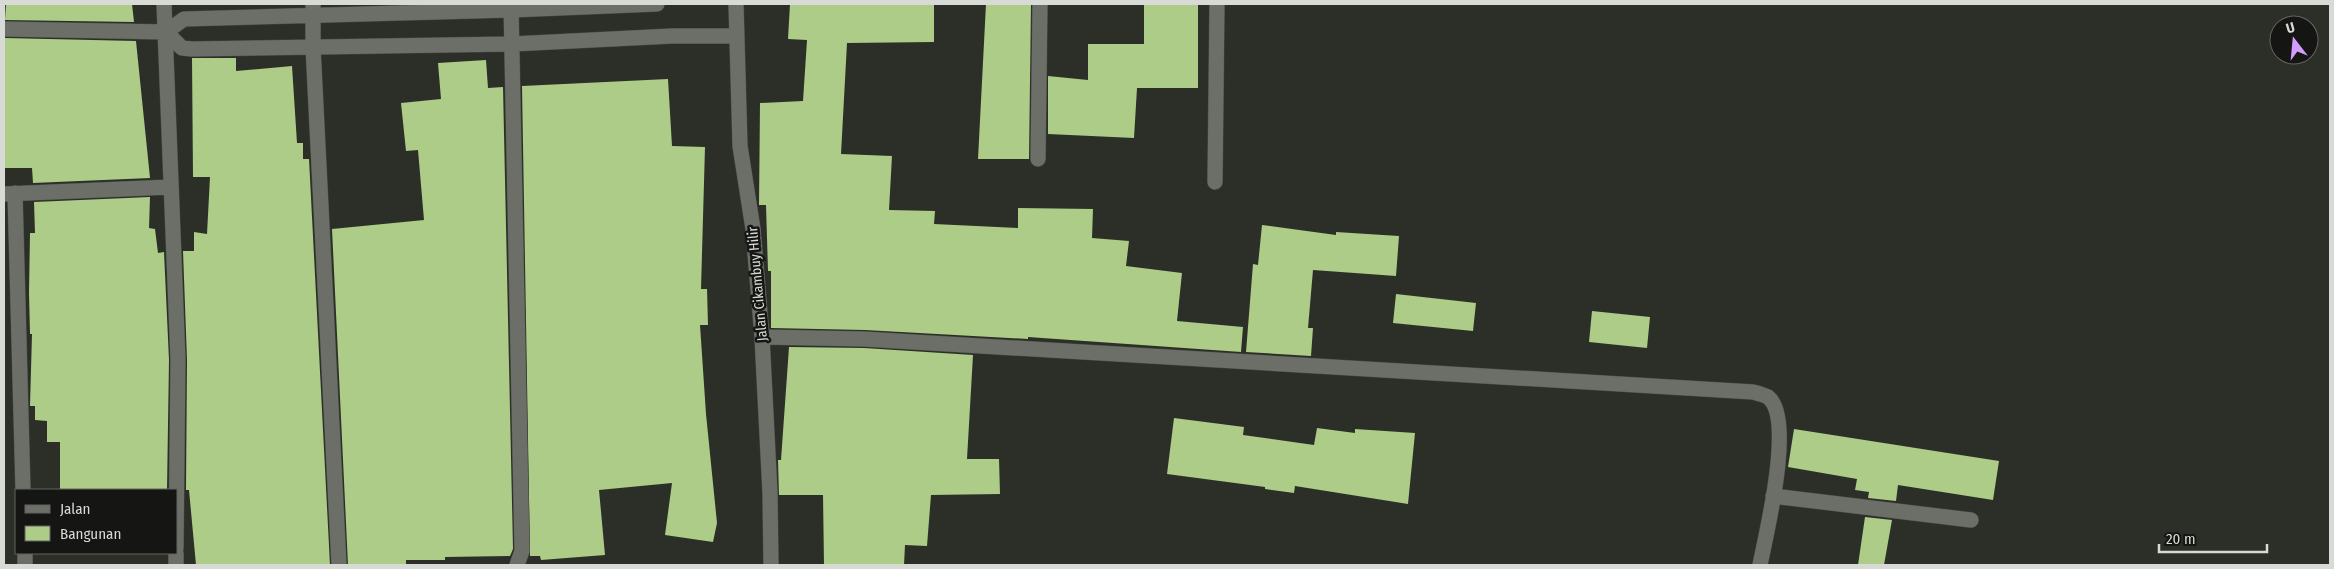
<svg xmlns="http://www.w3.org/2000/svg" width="2334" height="569" font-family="'Fira Sans Condensed',sans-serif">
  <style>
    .building { fill: #accc87 }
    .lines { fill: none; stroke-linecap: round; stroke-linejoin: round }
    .minor-casing { stroke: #474a43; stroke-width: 16 }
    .minor { stroke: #6b6f67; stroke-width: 15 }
    .labels { text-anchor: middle; stroke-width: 5; stroke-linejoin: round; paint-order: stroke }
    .street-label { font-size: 14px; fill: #d7dad5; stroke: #151613 }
  </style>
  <rect width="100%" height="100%" fill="#2b2f28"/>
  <path class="building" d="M 6,4 L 132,4 L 134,22 L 5,20 Z
    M 790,4 L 934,4 L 934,42 L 847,43 L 841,154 L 892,156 L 889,210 L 935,211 L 934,224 L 1018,228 L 1018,208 L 1093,209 L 1092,238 L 1129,241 L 1126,266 L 1182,273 L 1177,321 L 1243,327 L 1241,352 L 1028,337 L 1028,339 L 865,330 L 771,328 L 771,271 L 768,271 L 766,205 L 759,205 L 760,103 L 803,101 L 807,40 L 788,39 Z
    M 986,4 L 1031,4 L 1029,159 L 978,159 Z
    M 1144,4 L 1198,4 L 1198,88 L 1137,88 L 1134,138 L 1048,134 L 1048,76 L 1088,80 L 1088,44 L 1144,44 Z
    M 5,38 L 136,41 L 150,178 L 33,183 L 32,168 L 4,168 Z
    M 192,58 L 236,58 L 236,71 L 292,66 L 297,143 L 303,143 L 303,159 L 309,159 L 330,565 L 196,565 L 189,490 L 186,490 L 187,360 L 183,251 L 194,251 L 194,232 L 207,234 L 210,177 L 193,177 Z
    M 486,60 L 488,88 L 503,87 L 513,549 L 510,556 L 445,557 L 445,560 L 406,560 L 406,565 L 348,565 L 332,229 L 424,220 L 418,150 L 406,151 L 401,103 L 441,99 L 438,63 Z
    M 668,79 L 672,146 L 705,147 L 701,289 L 707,289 L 708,325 L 700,325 L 706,414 L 717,523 L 713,542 L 665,535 L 672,483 L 599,490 L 605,555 L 541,560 L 540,556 L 530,556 L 522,86 Z
    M 150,197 L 149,228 L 155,229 L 158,253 L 164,252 L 169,360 L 167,490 L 60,490 L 60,442 L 47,442 L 47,421 L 35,420 L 35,406 L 30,406 L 32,334 L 30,334 L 29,293 L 30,233 L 35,233 L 34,202 Z
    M 1262,225 L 1336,235 L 1336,232 L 1399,236 L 1396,276 L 1313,270 L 1308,328 L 1313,328 L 1311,356 L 1246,352 L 1253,264 L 1258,265 Z
    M 1396,294 L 1476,303 L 1473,331 L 1393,323 Z
    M 1592,311 L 1650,317 L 1647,348 L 1589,342 Z
    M 789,347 L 864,348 L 973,355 L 967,459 L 999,459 L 1000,494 L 931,495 L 927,546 L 905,545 L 904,565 L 824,565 L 823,495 L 779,495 L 778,460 L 781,460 Z
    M 1174,418 L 1244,427 L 1243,435 L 1314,445 L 1317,428 L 1355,433 L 1355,429 L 1415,433 L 1408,504 L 1295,486 L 1294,493 L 1265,489 L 1265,487 L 1167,474 Z
    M 1794,429 L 1999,461 L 1993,500 L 1898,485 L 1896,501 L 1868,498 L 1869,492 L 1855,490 L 1857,479 L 1788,467 Z
    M 1865,517 L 1892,520 L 1884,565 L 1858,565 Z"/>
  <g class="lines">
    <defs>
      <path id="minor" d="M 164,4 L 178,360 L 176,548
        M 511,4 L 522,551 L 517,565
        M 657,4 L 511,10 L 184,19 L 166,32 L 182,48 L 192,49 L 512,44 L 672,36 L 735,36
        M 736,4 L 740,146 L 753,229 L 762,337 L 770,493 L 771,565
        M 313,5 L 313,47 L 339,565
        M 4,29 L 166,32
        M 1038,159 L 1040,4
        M 1215,182 L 1217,4
        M 15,193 L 23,490
        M 4,194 L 171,187
        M 762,337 L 864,339 L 1753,392 C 1757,393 1764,395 1768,397 C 1795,418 1766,534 1760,565
        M 1773,496 L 1971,520
        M 25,553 L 25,565
        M 176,565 L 176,553"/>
    </defs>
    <use href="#minor" class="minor-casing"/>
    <use href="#minor" class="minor"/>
  </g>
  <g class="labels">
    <g class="street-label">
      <text transform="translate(757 284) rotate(-95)" y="5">Jalan Cikambuy Hilir</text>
    </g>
  </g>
  <rect width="2334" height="569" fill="none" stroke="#d7dad5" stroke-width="10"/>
  <rect x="15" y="489" width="162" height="65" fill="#151613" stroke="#636461"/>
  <rect x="25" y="505" width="25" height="8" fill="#6b6f67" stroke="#636461"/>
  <text x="60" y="514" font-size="15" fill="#d7dad5">Jalan</text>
  <rect x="25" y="526" width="25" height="15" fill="#accc87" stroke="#636461"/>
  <text x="60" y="539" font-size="15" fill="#d7dad5">Bangunan</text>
  <g transform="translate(2294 40) rotate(344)"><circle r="24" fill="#151613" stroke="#636461"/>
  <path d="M0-4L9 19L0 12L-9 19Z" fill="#d29dfd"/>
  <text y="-8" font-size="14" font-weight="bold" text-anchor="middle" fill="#d7dad5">U</text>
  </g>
  <path d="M2159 544v8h108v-8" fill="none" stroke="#d7dad5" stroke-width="2.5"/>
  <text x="2166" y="544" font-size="15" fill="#d7dad5" stroke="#151613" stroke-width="4" paint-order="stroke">20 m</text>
</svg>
